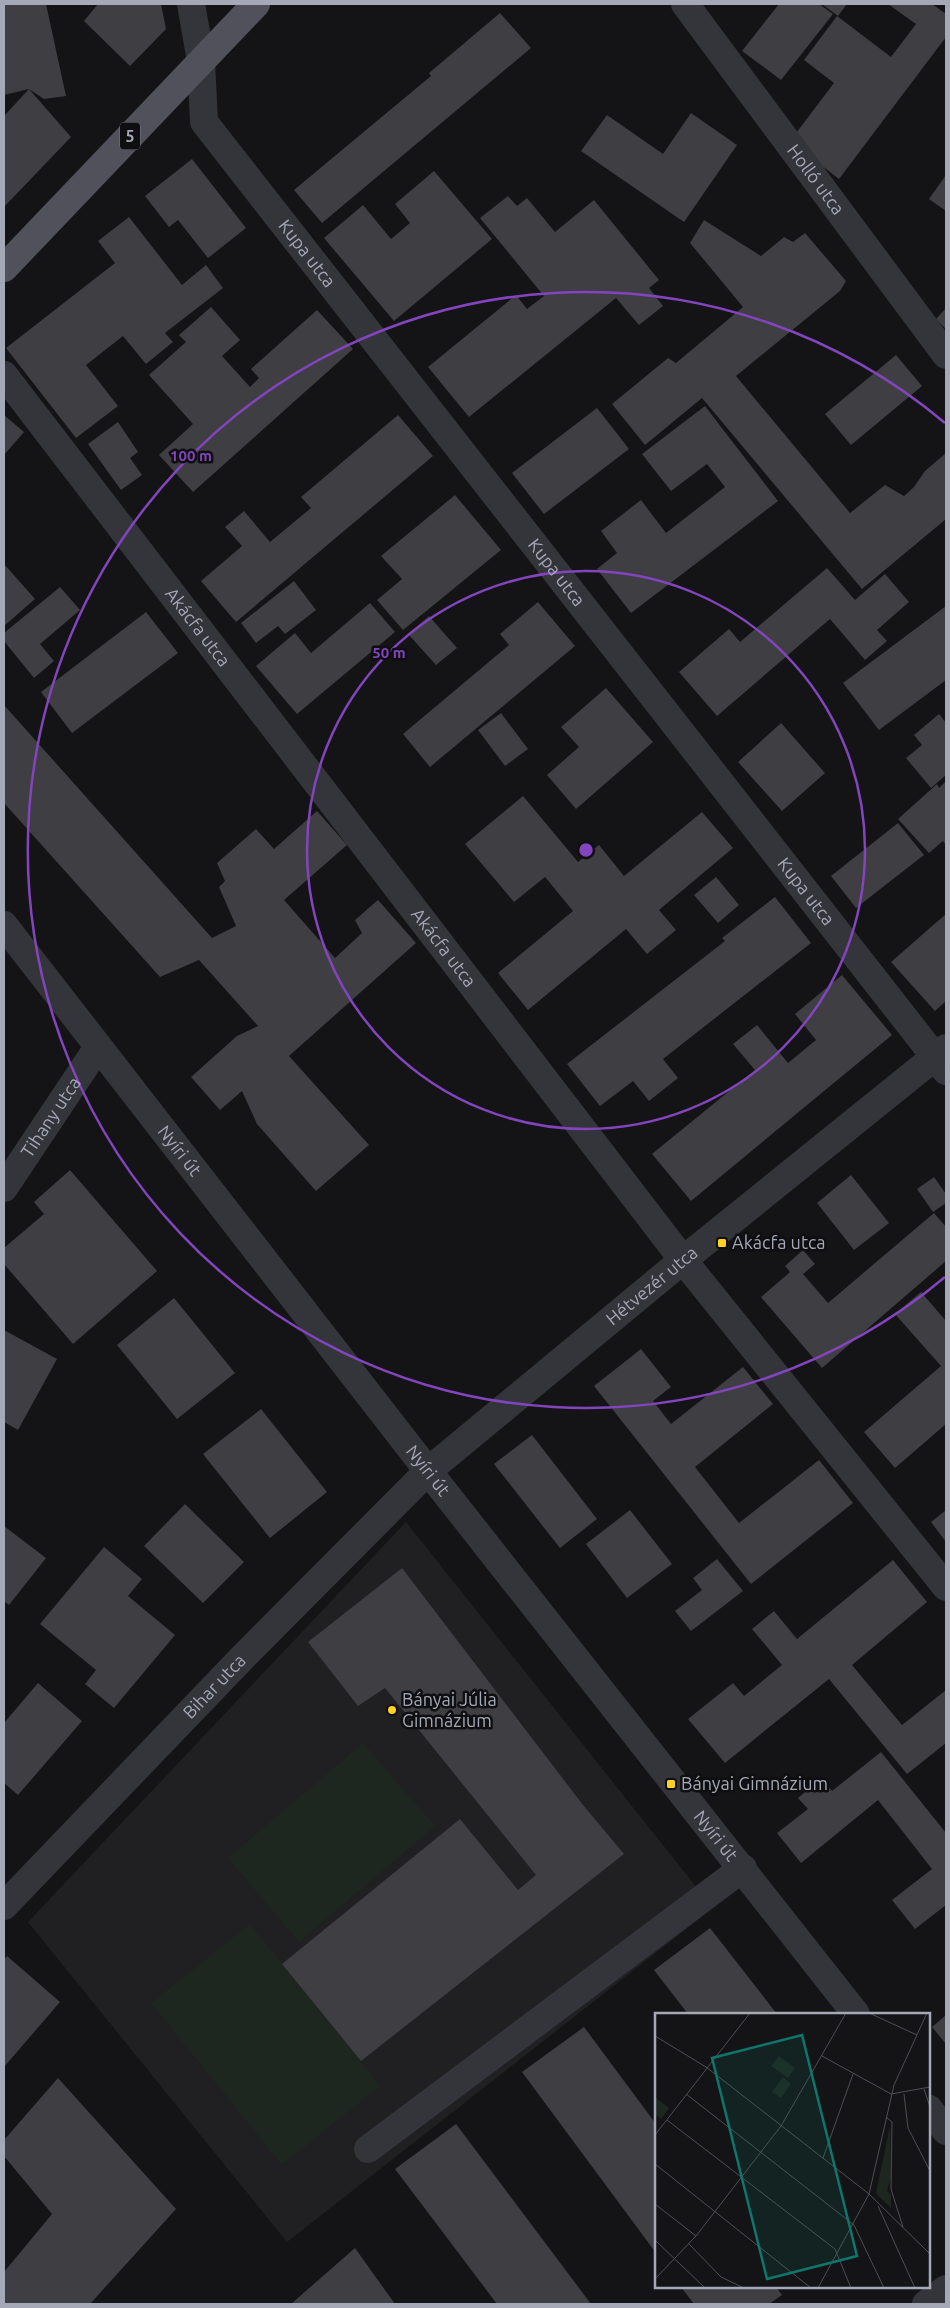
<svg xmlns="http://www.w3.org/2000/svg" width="950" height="2308" font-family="Ubuntu,sans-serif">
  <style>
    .built { fill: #202023 }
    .green { fill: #1e2620 }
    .building { fill: #3e3e43 }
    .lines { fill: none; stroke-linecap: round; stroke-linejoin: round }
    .minor { stroke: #34353b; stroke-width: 28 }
    .major { stroke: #50515a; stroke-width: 28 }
    .ring { fill: none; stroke: #8345bd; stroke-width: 2.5 }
    .poi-dot { fill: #ffd122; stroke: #0f0f11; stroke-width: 2 }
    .labels { text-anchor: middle; stroke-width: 5; stroke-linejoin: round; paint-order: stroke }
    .shield { fill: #0f0f11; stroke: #777a85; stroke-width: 1 }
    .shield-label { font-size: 16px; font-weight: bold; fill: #a4a8b7 }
    .street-label { font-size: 18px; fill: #a4a8b7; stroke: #0f0f11 }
    .poi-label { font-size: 18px; fill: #a4a8b7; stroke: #0f0f11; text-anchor: start }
    .inset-road { fill: none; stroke: #4e4f56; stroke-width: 1 }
    .view { fill: #0f766e; fill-opacity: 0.15; stroke: #0f766e; stroke-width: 2.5 }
    .inset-edge { fill: none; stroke: #a4a8b7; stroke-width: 2.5 }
    .centre { fill: #8345bd; stroke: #0f0f11; stroke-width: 2.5 }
    .ring-label { font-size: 15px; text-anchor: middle; font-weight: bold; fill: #8345bd; stroke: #0f0f11; stroke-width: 5; stroke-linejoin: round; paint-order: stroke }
  </style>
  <rect width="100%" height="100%" fill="#141416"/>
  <path class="built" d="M 406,1522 L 713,1908 L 287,2242 L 28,1922 Z"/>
  <path class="green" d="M 363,1743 L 435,1826 L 299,1942 L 228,1858 Z
    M 250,1924 L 380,2086 L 282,2165 L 151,2003 Z"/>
  <path class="building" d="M 4,4 L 46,4 L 66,96 L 44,99 L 29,89 L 4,95 Z
    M 98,4 L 161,4 L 166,29 L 130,66 L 84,21 Z
    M 779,4 L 819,4 L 833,14 L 781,80 L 742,51 Z
    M 822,4 L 847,4 L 838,16 Z
    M 888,4 L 932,4 L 946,14 L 946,37 L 839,179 L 790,141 L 834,83 L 804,60 L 837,16 L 891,57 L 916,24 Z
    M 500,13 L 531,48 L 322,223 L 294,190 L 431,76 L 429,73 Z
    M 29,89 L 71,137 L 4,207 L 4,116 Z
    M 691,113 L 737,145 L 684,222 L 581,151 L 607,115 L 663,154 Z
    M 192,159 L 246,228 L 208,258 L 178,220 L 169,227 L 145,196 Z
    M 434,171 L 492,239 L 394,321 L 324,238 L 363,205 L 391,239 L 410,223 L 395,204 Z
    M 946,175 L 946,211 L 929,199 Z
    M 508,196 L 517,206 L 527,198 L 555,232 L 594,200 L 659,280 L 649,288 L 663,306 L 639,325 L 616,298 L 469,417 L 428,367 L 516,295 L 527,309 L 544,296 L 480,218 Z
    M 129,217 L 182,285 L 206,265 L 223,288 L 165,333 L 173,342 L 146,364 L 123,336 L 86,365 L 118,406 L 76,438 L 6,348 L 115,263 L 98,241 Z
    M 704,220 L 761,256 L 784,237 L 793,242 L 805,233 L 846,281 L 840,291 L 736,376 L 850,513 L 885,485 L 904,496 L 914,487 L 925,471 L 946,453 L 946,519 L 862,589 L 702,398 L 645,445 L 612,404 L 668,358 L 676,363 L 743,307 L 690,243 Z
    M 211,307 L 240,340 L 222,356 L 250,387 L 259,378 L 251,369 L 317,310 L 353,349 L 193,492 L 159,455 L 193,424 L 149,375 L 186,342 L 179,335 Z
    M 946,308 L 946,329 L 936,319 Z
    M 896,355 L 922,386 L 851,445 L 825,414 Z
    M 705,406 L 778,501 L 631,613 L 597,569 L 617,553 L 601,531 L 641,500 L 666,533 L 725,487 L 707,464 L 671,491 L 642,454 Z
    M 597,408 L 629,449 L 544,514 L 512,473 Z
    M 4,415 L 24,432 L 4,455 Z
    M 398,415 L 433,456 L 236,622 L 201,581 L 242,546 L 225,527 L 244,511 L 270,542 L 311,508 L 301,497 Z
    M 118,422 L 138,452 L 130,458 L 142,475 L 121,490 L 88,444 Z
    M 455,495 L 501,550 L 403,630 L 377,600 L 402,579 L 381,556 Z
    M 4,564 L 35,599 L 4,626 Z
    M 827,568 L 855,600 L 885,574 L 909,602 L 877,630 L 887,641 L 865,660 L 830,619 L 717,716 L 679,672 L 729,629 L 740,642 Z
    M 294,581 L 316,610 L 285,634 L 278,626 L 256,643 L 241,623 Z
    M 60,587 L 80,610 L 40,644 L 54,661 L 34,678 L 4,641 L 4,633 Z
    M 538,602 L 575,646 L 430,767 L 403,734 L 509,645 L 500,634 Z
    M 370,603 L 395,632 L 297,714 L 256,666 L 295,633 L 311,653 Z
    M 946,606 L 946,680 L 879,730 L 843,683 Z
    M 146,612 L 178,653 L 72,733 L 41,692 Z
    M 429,616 L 457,648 L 436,665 L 408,634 Z
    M 606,688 L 653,742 L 576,809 L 547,775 L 579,747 L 561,727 Z
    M 4,705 L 212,938 L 236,926 L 219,887 L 225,881 L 217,863 L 256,829 L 274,849 L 317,811 L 347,845 L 284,900 L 335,958 L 362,933 L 355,920 L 378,900 L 416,943 L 289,1056 L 369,1145 L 316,1191 L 257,1124 L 242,1091 L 220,1110 L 191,1077 L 237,1036 L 258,1026 L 199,960 L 160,977 L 4,803 Z
    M 501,713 L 528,749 L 505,766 L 478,730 Z
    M 939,714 L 946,723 L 946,775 L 931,788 L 906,758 L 922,745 L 914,735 Z
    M 781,723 L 825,773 L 782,811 L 738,762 Z
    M 946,781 L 946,845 L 943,841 L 929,853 L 898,819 L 937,784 L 939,788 Z
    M 523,796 L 578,862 L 599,845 L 624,876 L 702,812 L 733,848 L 659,910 L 676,930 L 647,954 L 626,929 L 528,1010 L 498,973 L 573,911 L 545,877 L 514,902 L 465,844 Z
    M 898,823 L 924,855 L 856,908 L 831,876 Z
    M 716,877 L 739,905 L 718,923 L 694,895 Z
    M 775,897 L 811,943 L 663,1059 L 678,1078 L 649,1101 L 633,1081 L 600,1106 L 567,1064 L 725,941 L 722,938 Z
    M 946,914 L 946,1001 L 935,1011 L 891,962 Z
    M 842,975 L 892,1035 L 691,1201 L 652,1154 L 755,1070 L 733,1044 L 757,1025 L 788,1063 L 816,1040 L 795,1014 Z
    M 70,1170 L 157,1271 L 73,1344 L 4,1264 L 4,1248 L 44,1214 L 34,1202 Z
    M 851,1175 L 889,1223 L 854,1250 L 817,1203 Z
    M 934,1177 L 946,1194 L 946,1203 L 933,1212 L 917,1189 Z
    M 934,1213 L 946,1227 L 946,1261 L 822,1368 L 761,1297 L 790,1272 L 785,1266 L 803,1250 L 815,1264 L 803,1274 L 828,1303 Z
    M 921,1292 L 946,1321 L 946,1424 L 895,1468 L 864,1432 L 941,1366 L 895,1314 Z
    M 174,1298 L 235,1373 L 177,1419 L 117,1345 Z
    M 4,1330 L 57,1359 L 18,1430 L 4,1422 Z
    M 641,1349 L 671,1387 L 653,1401 L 671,1424 L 743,1367 L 773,1404 L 695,1467 L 739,1523 L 819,1460 L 853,1503 L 751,1584 L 594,1386 Z
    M 261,1409 L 327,1492 L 270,1538 L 203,1454 Z
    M 532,1435 L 597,1519 L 560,1548 L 494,1464 Z
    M 185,1504 L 244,1562 L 203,1603 L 144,1546 Z
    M 630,1510 L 672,1564 L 627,1598 L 586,1544 Z
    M 946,1510 L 946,1542 L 931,1522 Z
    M 4,1526 L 46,1558 L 9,1605 L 4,1601 Z
    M 104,1547 L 142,1579 L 128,1596 L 175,1635 L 114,1708 L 85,1684 L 96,1670 L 40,1624 Z
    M 717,1559 L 743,1591 L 691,1631 L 675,1611 L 702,1590 L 693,1578 Z
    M 893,1560 L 927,1602 L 852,1665 L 902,1725 L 946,1690 L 946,1743 L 907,1774 L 829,1679 L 725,1763 L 688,1719 L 733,1683 L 744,1696 L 782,1665 L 752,1629 L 774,1611 L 797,1639 Z
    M 402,1568 L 583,1805 L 624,1854 L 361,2061 L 282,1964 L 460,1819 L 518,1890 L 536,1875 L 385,1688 L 358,1706 L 308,1642 Z
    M 38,1683 L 82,1721 L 18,1795 L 4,1783 L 4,1723 Z
    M 881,1752 L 946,1833 L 946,1905 L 915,1929 L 892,1900 L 932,1869 L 878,1800 L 801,1863 L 777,1833 L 808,1809 L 798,1798 L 822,1778 L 832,1791 Z
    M 710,1928 L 777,2014 L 688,2014 L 654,1970 Z
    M 7,1956 L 60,2002 L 4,2067 L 4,1960 Z
    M 946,2015 L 946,2044 L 932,2027 Z
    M 584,2027 L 656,2124 L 656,2253 L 522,2072 Z
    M 58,2078 L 176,2209 L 90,2304 L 4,2304 L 4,2272 L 52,2214 L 4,2156 L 4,2140 Z
    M 456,2124 L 591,2304 L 497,2304 L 395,2169 Z
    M 355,2248 L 395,2304 L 291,2304 Z
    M 681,2287 L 776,2287 L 782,2295 L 769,2304 L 694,2304 Z"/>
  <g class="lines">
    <g class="minor">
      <path id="s1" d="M 191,4 L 201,61 L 204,122 L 946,1071"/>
      <path id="s2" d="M 685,4 L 946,355"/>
      <path id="s3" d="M 4,375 L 683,1260 L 946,1587"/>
      <path id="s4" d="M 4,925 L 428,1471 L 856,2014"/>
      <path id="s5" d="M 4,1188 L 98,1047"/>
      <path id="s6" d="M 4,1906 L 242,1658 L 428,1471 L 683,1260 L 946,1048"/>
      <path d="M 929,2109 L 946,2131"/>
      <path d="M 368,2149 L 743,1868"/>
      <path d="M 926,2304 L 946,2289"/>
    </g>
    <path class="major" d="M 4,268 L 256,4"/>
  </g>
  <g class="ring">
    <circle cx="586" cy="850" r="279"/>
    <path d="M945 1277A558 558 0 1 1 945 423"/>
  </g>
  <g class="poi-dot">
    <rect x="717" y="1238" width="10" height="10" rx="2.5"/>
    <circle cx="392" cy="1710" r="5"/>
    <rect x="666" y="1779" width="10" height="10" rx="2.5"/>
  </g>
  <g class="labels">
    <rect class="shield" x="120" y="122.5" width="20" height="27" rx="4"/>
    <g class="shield-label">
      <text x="130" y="142">5</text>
    </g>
    <g class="street-label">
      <text dy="6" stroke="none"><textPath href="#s2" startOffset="219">Holló utca</textPath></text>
      <text dy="6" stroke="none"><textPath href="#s1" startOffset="286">Kupa utca</textPath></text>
      <text dy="6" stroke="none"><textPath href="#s1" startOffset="691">Kupa utca</textPath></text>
      <text dy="6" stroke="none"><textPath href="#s3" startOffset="318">Akácfa utca</textPath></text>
      <text dy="6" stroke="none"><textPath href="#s1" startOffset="1096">Kupa utca</textPath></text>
      <text dy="6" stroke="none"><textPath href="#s3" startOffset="722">Akácfa utca</textPath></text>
      <text dy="6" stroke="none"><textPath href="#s5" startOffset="85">Tihany utca</textPath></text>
      <text dy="6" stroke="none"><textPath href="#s4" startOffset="286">Nyíri út</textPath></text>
      <text dy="6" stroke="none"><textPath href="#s6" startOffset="898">Hétvezér utca</textPath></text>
      <text dy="6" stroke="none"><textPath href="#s4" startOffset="691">Nyíri út</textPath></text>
      <text dy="6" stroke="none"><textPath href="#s6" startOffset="304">Bihar utca</textPath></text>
      <text dy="6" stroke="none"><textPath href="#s4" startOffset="1156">Nyíri út</textPath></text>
    </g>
    <g class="poi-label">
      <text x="732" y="1249">Akácfa utca</text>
      <text x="402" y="1706">Bányai Júlia<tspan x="402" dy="21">Gimnázium</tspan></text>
      <text x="681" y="1790">Bányai Gimnázium</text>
    </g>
  </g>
  <g transform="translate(655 2013)">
    <rect width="275" height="275" fill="#141416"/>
    <path d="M 124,43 L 140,55 L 133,65 L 116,53 ZM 128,64 L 136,71 L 126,85 L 117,79 ZM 0,84 L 14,95 L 6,106 L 0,101 ZM 235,113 L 236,164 L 232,178 L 236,181 L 236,195 L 221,180 Z" fill="#1e2620"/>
    <path class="inset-road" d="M 214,0 L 262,22M 0,23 L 51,54 L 214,181 L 275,241M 167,43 L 236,81 L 275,74M 269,76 L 275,94M 31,81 L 199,212 L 229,275M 249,81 L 253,115 L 275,158M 231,104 L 237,109 L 236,176 L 248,214M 12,107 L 180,236 L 196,275M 0,122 L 95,0M 168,145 L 198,61M 0,151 L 156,275M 0,191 L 41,223M 223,193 L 260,275M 0,227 L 50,275M 34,231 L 66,264 L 89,275M 0,266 L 41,223 L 126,113 L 191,0M 163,275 L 214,181 L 239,72 L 272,0"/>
    <path class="view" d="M 147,22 L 202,243 L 112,266 L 57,45 Z"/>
    <rect width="275" height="275" class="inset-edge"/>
  </g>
  <circle cx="586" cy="850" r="8" class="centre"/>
  <g class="ring-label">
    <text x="191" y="461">100 m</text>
    <text x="389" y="658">50 m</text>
  </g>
  <rect width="950" height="2308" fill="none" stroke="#a4a8b7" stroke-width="10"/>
</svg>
